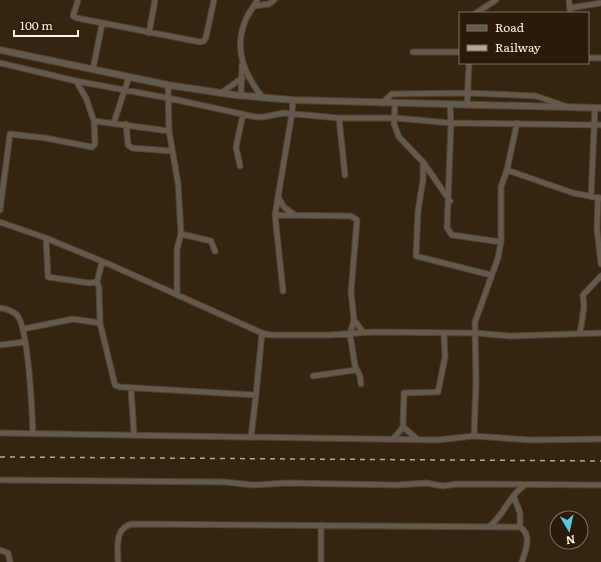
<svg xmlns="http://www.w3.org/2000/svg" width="601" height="562" font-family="Literata,serif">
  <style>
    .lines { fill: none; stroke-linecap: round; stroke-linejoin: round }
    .minor-casing { stroke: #51412e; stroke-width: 7 }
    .tertiary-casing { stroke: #51412e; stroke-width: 8 }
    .minor { stroke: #635a4d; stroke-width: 5 }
    .tertiary { stroke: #635a4d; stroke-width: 6 }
    .rail { stroke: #b5a799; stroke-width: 1.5; stroke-dasharray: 5 5; stroke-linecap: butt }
  </style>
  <rect width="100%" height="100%" fill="#352410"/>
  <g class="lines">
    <defs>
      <path id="minor" d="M 78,0 L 73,16 L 77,18 L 200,42 L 204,41 L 206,37 L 214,0
        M 257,0 C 254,7 249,12 246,19 C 233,49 244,74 263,98
        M 569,0 L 570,13
        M 254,6 L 269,4 L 274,0
        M 570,8 L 601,3
        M 476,13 L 496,0
        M 149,33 L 155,0
        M 413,52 L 460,52
        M 588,58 L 601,58
        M 0,63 L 76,81 L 168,98 L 256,117 L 264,117 L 283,113 L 339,118 L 395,118 L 451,123 L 601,125
        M 93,69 L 102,24
        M 76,81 L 86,98 L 94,121
        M 168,85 L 169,131 L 178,183 L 181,234 L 177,249 L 177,295
        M 221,93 L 242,78
        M 241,96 L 242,65
        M 382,103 L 392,94 L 467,93 L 536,96 L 565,106
        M 395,103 L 394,124 L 399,137 L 423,162 L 450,201
        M 450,105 L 451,123 L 447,228 L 452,235 L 501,242
        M 467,105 L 469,63
        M 339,118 L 345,175
        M 114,122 L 129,77
        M 126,124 L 128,145 L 132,148 L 172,151
        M 423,162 L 423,180 L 418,211 L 416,256 L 491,275
        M 240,166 L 236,147 L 243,114
        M 507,170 L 573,193 L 601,198
        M 278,197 L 284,207 L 295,215
        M 591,197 L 595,108
        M 598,198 L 597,229 L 601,264
        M 0,210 L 10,134 L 45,138 L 92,147 L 95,144 L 94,121 L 169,131
        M 275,215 L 351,216 L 357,220 L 351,292 L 354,320 L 350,334 L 355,366 L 360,376 L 361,384
        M 0,222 L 46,238 L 111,265 L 262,333 L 270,335 L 329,335 L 373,332 L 475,333 L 511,336 L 601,333
        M 181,234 L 211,241 L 215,251
        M 46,238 L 48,277 L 89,283 L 97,282
        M 102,262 L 97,282 L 99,287 L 100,323 L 113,377 L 115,385 L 120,387 L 256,395 L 262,333
        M 283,291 L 275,215 L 292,113 L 293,100
        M 0,308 C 6,309 12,310 17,315 C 29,329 32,412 33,434
        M 354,320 L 363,332
        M 23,329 L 73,319 L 100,323
        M 580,334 L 584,307 L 583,295 L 601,276
        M 0,345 L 25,342
        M 313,376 L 356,370
        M 131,389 L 134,434
        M 403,427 L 416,438
        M 0,433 L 309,438 L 437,440 L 474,436 L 531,440 L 601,439
        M 474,436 L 476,383 L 475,322 L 498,258 L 501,242 L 501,187 L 507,170 L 517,123
        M 251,437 L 256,395
        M 394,438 L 403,427 L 404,393 L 438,392 L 445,357 L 444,333
        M 0,480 L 224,482 L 253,485 L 287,483 L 398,485 L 426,483 L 443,486 L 456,484 L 601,485
        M 514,497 L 520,513 L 520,527
        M 321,525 L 321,562
        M 490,526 C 504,515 510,494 525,485
        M 0,550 L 8,553 L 10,562
        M 118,562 C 118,548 114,528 132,524 L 520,527 C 533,535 525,551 522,562"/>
      <path id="tertiary" d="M 0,50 L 168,85 L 235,95 L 293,100 L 601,108"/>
    </defs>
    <use href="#minor" class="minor-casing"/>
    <use href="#tertiary" class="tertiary-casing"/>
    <use href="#minor" class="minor"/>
    <use href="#tertiary" class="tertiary"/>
    <path class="rail" d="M 0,457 L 601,461"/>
  </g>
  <rect x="459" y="12" width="130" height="52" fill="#2b1a07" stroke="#7f7060"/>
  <rect x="467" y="25" width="20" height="6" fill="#635a4d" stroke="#7f7060"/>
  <text x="495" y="32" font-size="12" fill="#fdf1e5">Road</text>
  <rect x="467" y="45" width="20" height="6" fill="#b5a799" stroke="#7f7060"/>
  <text x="495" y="52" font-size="12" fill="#fdf1e5">Railway</text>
  <g transform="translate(569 530) rotate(171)"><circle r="19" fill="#2b1a07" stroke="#7f7060"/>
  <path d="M0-3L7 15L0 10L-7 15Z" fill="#59c8e5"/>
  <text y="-6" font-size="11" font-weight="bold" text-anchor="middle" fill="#fdf1e5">N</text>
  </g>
  <path d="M14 30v6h64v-6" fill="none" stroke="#fdf1e5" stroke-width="2"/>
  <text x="20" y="30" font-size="12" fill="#fdf1e5" stroke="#2b1a07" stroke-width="3" paint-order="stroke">100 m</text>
</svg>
